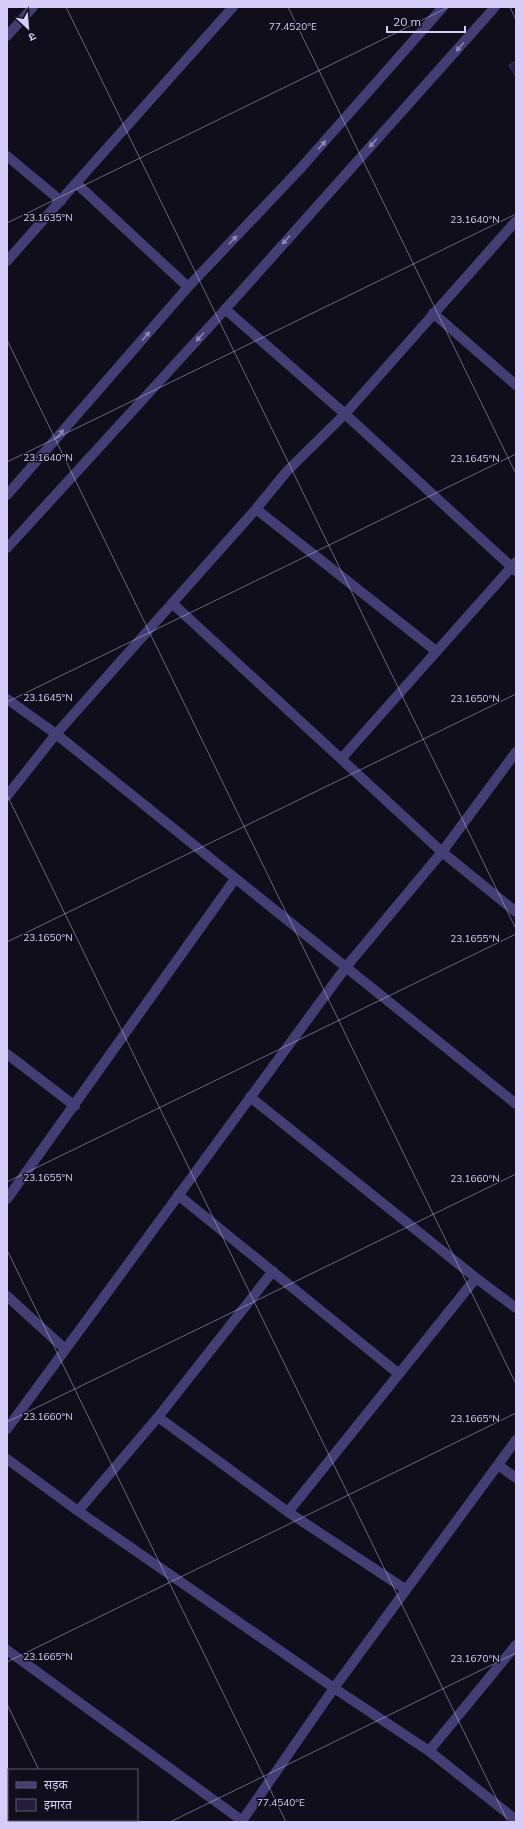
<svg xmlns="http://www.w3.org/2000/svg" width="523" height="1829" font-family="Mulish,'Noto Sans Devanagari',sans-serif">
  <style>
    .building { fill: #241c3a; stroke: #3e3163 }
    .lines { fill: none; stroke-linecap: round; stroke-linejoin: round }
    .street { stroke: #443e75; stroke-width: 10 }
    .oneway { fill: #8d86b7 }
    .ticks { fill: none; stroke: #d6cef9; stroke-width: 1; stroke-opacity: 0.45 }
    .ticks-label { font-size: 10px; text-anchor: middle; fill: #d6cef9; stroke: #110e1b; stroke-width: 3; stroke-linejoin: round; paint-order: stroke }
  </style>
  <rect width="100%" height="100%" fill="#110e1b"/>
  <path class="building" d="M 516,61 L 516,77 L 509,65 Z"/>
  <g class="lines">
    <path class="street" d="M 7,36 L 33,7
      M 7,156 L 61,201
      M 76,183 L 233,7
      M 7,261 L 76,183 L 188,287
      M 225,309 L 345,414 L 516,571
      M 433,313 L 516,385
      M 7,495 L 188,287 L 300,169 L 443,7
      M 256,509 L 436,651
      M 7,548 L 221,314 L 495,7
      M 172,603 L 442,852 L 516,912
      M 7,699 L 56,734 L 516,1104
      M 341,759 L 516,562
      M 7,796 L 56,734 L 256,509 L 288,470 L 345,414 L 516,221
      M 7,1054 L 75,1106
      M 250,1097 L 476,1278 L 516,1308
      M 178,1195 L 399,1374
      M 7,1199 L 235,879
      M 7,1296 L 65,1349
      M 158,1417 L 288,1512 L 405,1589
      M 7,1429 L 346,967 L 442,852 L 516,752
      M 7,1459 L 78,1511 L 334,1688 L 429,1751 L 516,1820
      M 498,1465 L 516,1478
      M 78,1511 L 158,1417 L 273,1271
      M 288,1512 L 476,1278
      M 7,1650 L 244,1822
      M 429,1751 L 516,1645
      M 242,1821 L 334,1688 L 516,1440"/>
  </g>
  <defs><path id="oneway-solid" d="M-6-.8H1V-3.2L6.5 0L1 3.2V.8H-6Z"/></defs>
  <g class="oneway">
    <use href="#oneway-solid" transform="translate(460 47) rotate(132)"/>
    <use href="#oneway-solid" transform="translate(373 143) rotate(132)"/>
    <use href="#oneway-solid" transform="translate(322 145) rotate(-49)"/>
    <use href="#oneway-solid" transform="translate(233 240) rotate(-46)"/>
    <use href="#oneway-solid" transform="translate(286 240) rotate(132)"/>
    <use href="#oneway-solid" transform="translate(146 336) rotate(-49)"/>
    <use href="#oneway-solid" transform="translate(200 337) rotate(132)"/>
    <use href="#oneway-solid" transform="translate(60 434) rotate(-49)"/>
  </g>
  <path class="ticks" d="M 66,7 L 516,929M 288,7 L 516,474M 510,7 L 516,20M 7,223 L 449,7M 7,340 L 516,1384M 7,462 L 516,214M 7,702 L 516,454M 7,795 L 508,1822M 7,942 L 516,694M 7,1182 L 516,934M 7,1250 L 286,1822M 7,1422 L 516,1174M 7,1662 L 516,1413M 7,1704 L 39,1770M 63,1820 L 64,1822M 170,1822 L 516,1653"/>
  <g class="ticks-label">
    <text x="293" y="30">77.4520°E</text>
    <text x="48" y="221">23.1635°N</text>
    <text x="475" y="223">23.1640°N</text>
    <text x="48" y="461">23.1640°N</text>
    <text x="475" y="462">23.1645°N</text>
    <text x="48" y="701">23.1645°N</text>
    <text x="475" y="702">23.1650°N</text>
    <text x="48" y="941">23.1650°N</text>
    <text x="475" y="942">23.1655°N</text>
    <text x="48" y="1181">23.1655°N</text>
    <text x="475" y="1182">23.1660°N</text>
    <text x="48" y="1420">23.1660°N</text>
    <text x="475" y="1422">23.1665°N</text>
    <text x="48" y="1660">23.1665°N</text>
    <text x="475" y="1662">23.1670°N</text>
    <text x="281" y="1806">77.4540°E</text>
  </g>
  <rect width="523" height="1829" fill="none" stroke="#d6cef9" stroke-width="16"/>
  <rect x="8" y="1769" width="130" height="52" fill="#110e1b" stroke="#605b74"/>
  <rect x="16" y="1782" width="20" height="6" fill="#443e75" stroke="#605b74"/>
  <text x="44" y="1789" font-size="12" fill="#d6cef9">सड़क</text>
  <rect x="16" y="1799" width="20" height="12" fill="#241c3a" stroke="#605b74"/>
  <text x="44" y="1809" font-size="12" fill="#d6cef9">इमारत</text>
  <g transform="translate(28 28) rotate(154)" stroke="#110e1b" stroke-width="3" paint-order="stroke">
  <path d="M0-3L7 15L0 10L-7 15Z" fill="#d6cef9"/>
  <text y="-6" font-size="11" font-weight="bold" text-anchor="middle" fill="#d6cef9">उ</text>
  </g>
  <path d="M387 26v6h78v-6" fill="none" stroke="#d6cef9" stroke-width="2"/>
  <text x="393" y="26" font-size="12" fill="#d6cef9" stroke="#110e1b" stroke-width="3" paint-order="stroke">20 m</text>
</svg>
